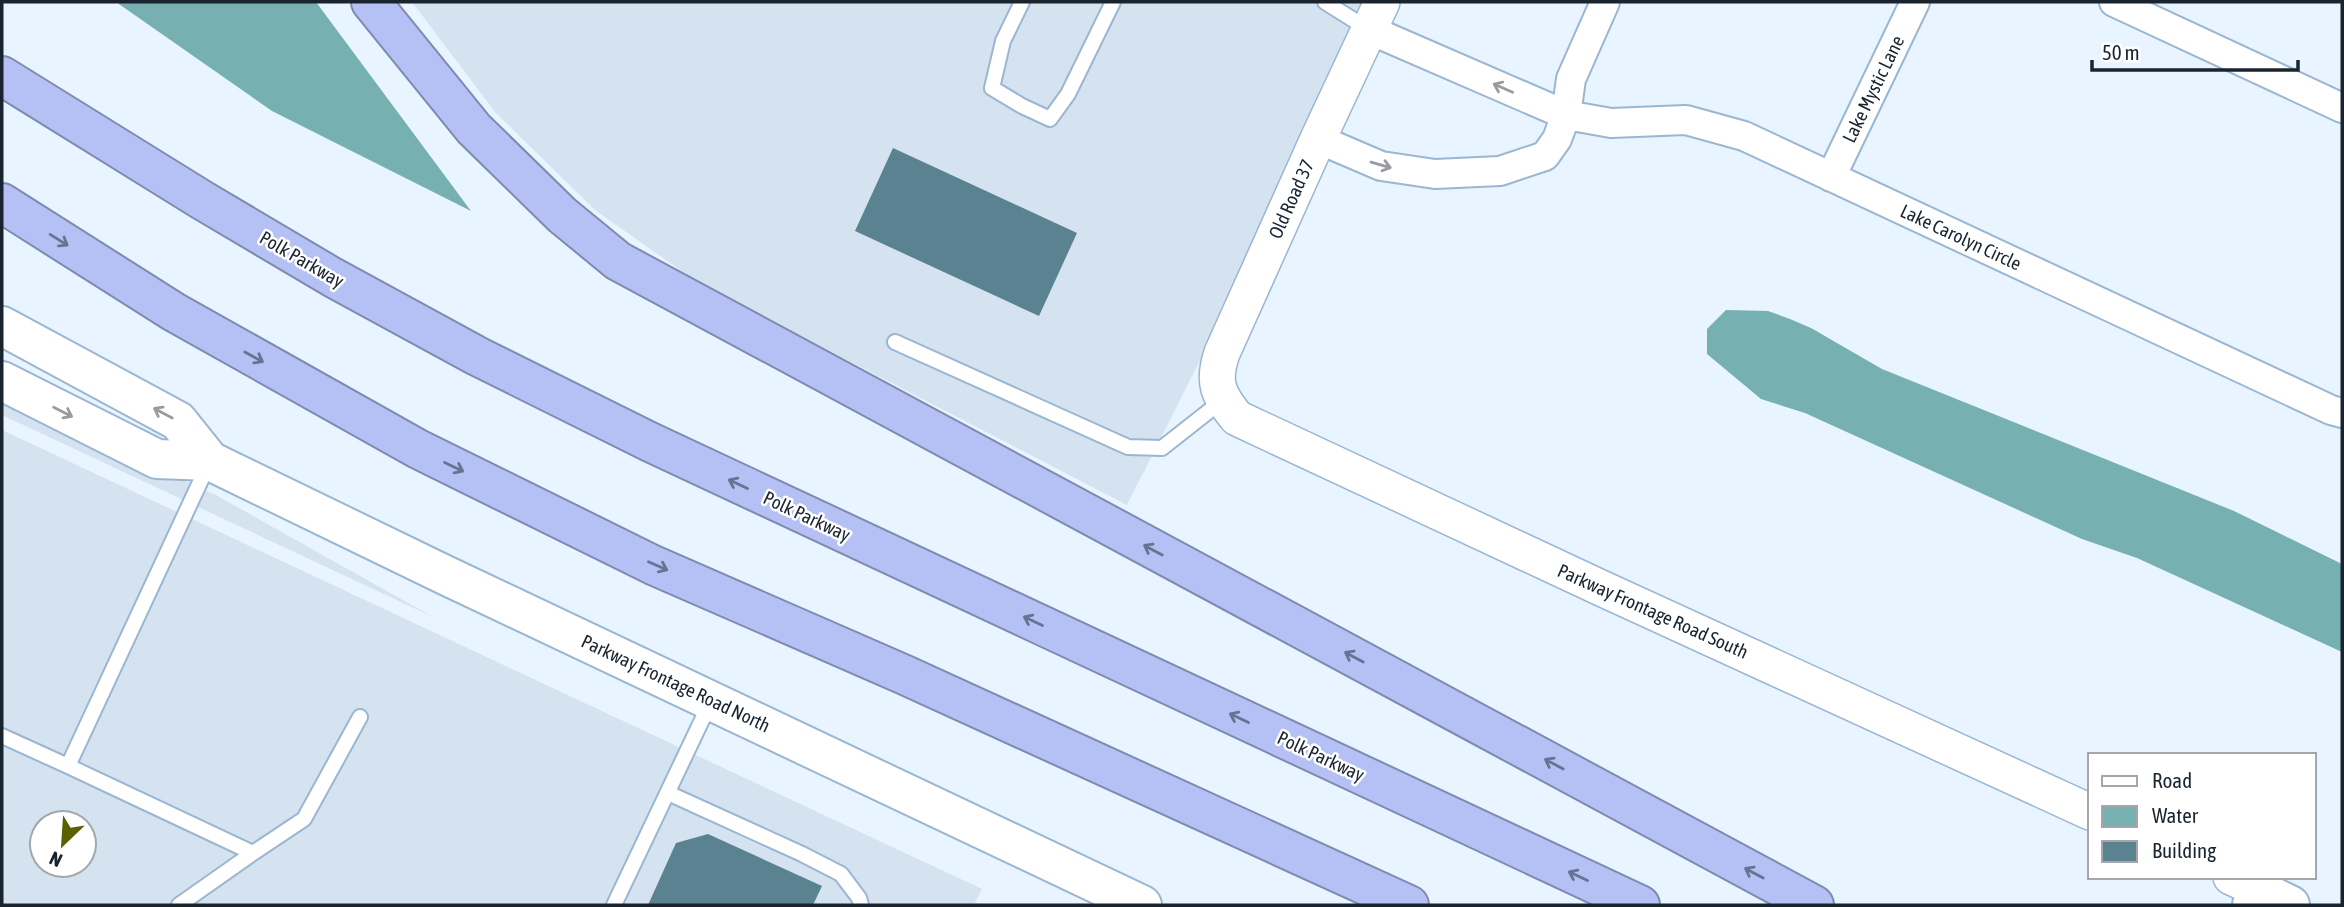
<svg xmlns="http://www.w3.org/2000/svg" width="2344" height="907" font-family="'Asap Condensed',sans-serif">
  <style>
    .built { fill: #d5e3f1; fill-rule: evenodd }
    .water { fill: #76b0b0 }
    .building { fill: #5a8290 }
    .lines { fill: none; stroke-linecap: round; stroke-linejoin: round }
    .service-casing { stroke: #9bb6d1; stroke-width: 18 }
    .minor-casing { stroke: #9bb6d1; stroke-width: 32 }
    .tertiary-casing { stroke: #9bb6d1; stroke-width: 38 }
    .secondary-casing { stroke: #9bb6d1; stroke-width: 42 }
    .motorway-casing { stroke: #7f8ab0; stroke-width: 42 }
    .service { stroke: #fff; stroke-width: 14 }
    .minor { stroke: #fff; stroke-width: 28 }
    .tertiary { stroke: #fff; stroke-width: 35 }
    .secondary { stroke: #fff; stroke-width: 38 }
    .motorway { stroke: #b5c1f5; stroke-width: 38 }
    .oneway { stroke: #989ca1 }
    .oneway2 { stroke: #687292 }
    .labels { text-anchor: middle; stroke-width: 5; stroke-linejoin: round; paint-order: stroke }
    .street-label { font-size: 19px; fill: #1a242f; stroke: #fff }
  </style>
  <rect width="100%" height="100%" fill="#e8f4ff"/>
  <path class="built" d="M 412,2 L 1367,2 L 1235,291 L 1127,505 L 700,284 L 595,210 L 495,112 Z
    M 2,399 L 214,494 L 435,618 L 2,415 Z
    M 2,430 L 982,889 L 974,905 L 2,905 ZM 42,823 L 84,823 L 84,865 L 42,865 Z"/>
  <path class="water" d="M 116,2 L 316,2 L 471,211 L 272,111 Z
    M 1726,310 L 1768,311 L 1790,319 L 1811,328 L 1882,369 L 2234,511 L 2342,564 L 2342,652 L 2137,558 L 2082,539 L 1805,413 L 1761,399 L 1707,354 L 1707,329 Z"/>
  <path class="building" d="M 893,148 L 1077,233 L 1039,316 L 855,231 Z
    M 708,834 L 822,886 L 813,905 L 648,905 L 676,843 Z"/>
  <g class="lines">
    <defs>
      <path id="service" d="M 1022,2 L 1003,41 L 992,88 L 1022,106 L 1050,119 L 1068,94 L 1113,2
        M 1325,2 L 1368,29
        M 895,342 L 1128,447 L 1162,448 L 1223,400
        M 2,736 L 68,766 L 208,465
        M 68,766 L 253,853 L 304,819 L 360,717
        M 668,793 L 802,854 L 841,874 L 859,898 L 861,905
        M 179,905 L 253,853
        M 614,905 L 711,701"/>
      <path id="minor" d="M 2114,2 L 2342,108
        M 1370,30 L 1566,115 L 1611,123 L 1686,120 L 1744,136 L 2331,410 L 2342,413
        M 1318,139 L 1381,166 L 1435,174 L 1500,171 L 1545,156 L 1557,139 L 1566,115 L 1571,79 L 1605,2
        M 1831,177 L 1915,2"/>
      <path id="tertiary" d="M 1382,2 L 1318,139 L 1222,353 C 1212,382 1218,395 1237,418 L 1601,588 L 2090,812
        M 2231,877 L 2259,890"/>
      <path id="secondary" d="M 2,326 L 178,421 L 210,461
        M 2,381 L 157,459 L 210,461 L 445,575 L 1142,905
        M 2252,905 L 2259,890 L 2290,905"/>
      <path id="motorway" d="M 371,2 L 474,129 L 562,215 L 618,261 C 1015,478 1416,689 1814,905
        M 2,76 L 202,200 L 332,277 L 477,356 L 650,442 L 1640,905
        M 2,203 L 174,312 L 418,449 L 653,565 L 905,675 L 1409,905"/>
    </defs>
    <use href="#service" class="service-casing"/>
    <use href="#minor" class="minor-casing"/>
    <use href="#tertiary" class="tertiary-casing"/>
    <use href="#secondary" class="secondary-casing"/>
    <use href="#motorway" class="motorway-casing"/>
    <use href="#service" class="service"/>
    <use href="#minor" class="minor"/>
    <use href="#tertiary" class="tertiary"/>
    <use href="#secondary" class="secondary"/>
    <use href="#motorway" class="motorway"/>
  </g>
  <defs><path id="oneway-shaft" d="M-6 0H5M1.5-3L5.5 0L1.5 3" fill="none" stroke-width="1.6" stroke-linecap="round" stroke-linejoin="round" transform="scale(1.75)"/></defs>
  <g class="oneway">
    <use href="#oneway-shaft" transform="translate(1503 88) rotate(-156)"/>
    <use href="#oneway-shaft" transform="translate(1381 165) rotate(16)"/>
    <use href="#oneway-shaft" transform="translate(63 412) rotate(27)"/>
    <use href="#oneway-shaft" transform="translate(163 413) rotate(-152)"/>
  </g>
  <g class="oneway2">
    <use href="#oneway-shaft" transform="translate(59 240) rotate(32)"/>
    <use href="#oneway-shaft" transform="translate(254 357) rotate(29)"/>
    <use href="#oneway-shaft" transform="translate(454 467) rotate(26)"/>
    <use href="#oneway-shaft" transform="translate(738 484) rotate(-155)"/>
    <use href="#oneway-shaft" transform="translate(1153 550) rotate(-152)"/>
    <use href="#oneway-shaft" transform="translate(658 566) rotate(24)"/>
    <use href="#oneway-shaft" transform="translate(1033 621) rotate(-155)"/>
    <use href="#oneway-shaft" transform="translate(1354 657) rotate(-152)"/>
    <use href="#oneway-shaft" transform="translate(1239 718) rotate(-155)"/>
    <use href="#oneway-shaft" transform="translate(1554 764) rotate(-152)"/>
    <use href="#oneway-shaft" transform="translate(1754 873) rotate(-152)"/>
    <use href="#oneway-shaft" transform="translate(1578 876) rotate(-155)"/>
  </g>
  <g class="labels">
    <g class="street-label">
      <text transform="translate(1873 89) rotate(-64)" y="7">Lake Mystic Lane</text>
      <text transform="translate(1291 199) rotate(-66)" y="7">Old Road 37</text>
      <text transform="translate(1961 237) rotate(25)" y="7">Lake Carolyn Circle</text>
      <text transform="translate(302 259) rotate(30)" y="7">Polk Parkway</text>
      <text transform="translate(807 516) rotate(25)" y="7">Polk Parkway</text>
      <text transform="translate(1653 611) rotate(24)" y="7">Parkway Frontage Road South</text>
      <text transform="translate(676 683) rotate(25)" y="7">Parkway Frontage Road North</text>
      <text transform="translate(1321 756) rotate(25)" y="7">Polk Parkway</text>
    </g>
  </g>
  <rect width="2344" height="907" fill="none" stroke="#1a242f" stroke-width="7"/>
  <rect x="2088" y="753" width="228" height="126" fill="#ffffff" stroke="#a3a7ac" stroke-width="2"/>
  <rect x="2102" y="776" width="35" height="10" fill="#ffffff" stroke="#a3a7ac" stroke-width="2"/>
  <text x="2152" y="788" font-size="21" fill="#1a242f">Road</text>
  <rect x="2102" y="806" width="35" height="21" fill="#76b0b0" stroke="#a3a7ac" stroke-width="2"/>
  <text x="2152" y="823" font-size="21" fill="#1a242f">Water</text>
  <rect x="2102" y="841" width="35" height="21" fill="#5a8290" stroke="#a3a7ac" stroke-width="2"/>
  <text x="2152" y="858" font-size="21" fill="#1a242f">Building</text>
  <g transform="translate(63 844) rotate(205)"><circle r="33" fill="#ffffff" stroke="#a3a7ac" stroke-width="2"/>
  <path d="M0-5L12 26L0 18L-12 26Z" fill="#596100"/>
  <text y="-10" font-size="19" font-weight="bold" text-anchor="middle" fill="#1a242f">N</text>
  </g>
  <path d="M2092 60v10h206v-10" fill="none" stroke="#1a242f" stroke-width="3.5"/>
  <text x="2102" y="60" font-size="21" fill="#1a242f" stroke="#ffffff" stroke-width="5" paint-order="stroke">50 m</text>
</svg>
